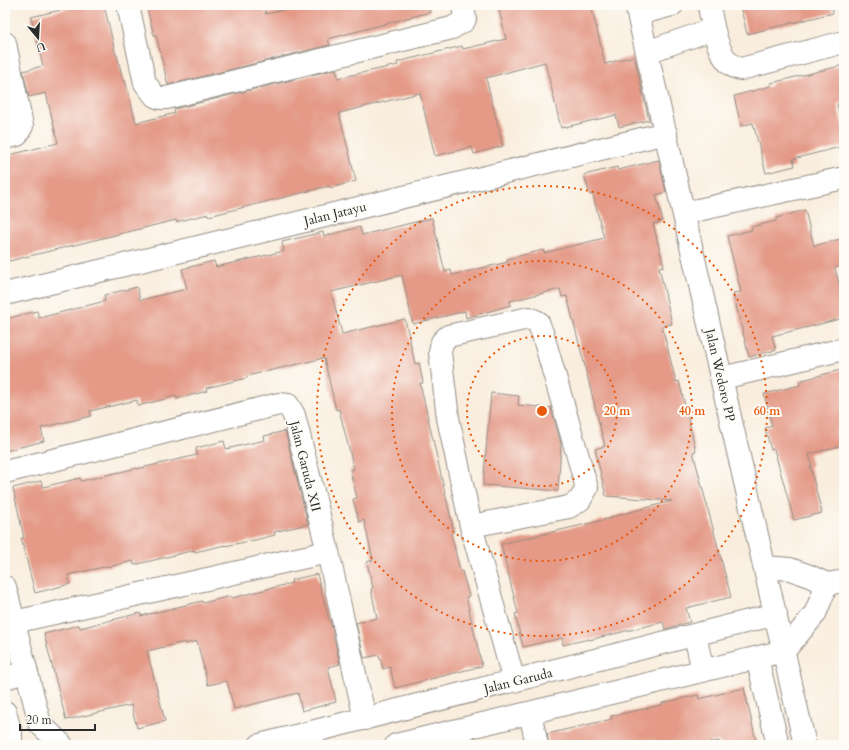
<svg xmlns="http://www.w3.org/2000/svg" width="849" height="750" font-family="Cardo,serif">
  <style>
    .building { fill: #e49a87 }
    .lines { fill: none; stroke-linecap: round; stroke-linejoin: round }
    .minor-casing { stroke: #928c84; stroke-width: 24 }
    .minor { stroke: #fff; stroke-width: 22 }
    .ring { fill: none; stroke: #e8590c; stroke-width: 2; stroke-dasharray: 2 4 }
    .labels { text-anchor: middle; stroke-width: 4; stroke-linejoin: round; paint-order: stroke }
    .street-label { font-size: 13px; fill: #2b2b2b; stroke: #fdfcf7 }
    .centre { fill: #e8590c; stroke: #fdfcf7; stroke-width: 2 }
    .ring-label { font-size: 12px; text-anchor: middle; font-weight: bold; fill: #e8590c; stroke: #fdfcf7; stroke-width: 4; stroke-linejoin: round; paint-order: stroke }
  </style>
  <rect width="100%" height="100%" fill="#fdfcf7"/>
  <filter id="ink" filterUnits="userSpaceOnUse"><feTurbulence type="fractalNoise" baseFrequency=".025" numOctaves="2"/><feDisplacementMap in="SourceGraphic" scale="8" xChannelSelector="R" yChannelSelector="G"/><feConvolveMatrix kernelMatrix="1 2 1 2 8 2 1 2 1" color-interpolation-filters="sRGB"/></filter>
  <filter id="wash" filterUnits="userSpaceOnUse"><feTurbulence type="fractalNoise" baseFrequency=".012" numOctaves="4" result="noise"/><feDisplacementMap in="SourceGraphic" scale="16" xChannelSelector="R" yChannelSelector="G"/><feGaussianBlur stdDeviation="0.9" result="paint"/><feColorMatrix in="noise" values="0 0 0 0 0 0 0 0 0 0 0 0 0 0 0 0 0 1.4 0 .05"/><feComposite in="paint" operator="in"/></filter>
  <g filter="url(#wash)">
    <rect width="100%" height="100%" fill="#f9eddd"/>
    <g id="blocks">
      <path class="building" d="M 82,5 L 104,5 L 116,55 L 117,55 L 123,80 L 125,80 L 136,123 L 175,113 L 174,109 L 336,69 L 338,78 L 398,65 L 397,62 L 462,46 L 463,49 L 506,39 L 498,5 L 591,5 L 605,64 L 634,56 L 649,120 L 619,127 L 616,115 L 561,128 L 545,62 L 486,78 L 503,146 L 474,154 L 472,147 L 435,156 L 420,93 L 339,113 L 356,181 L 330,188 L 329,186 L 209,216 L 208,214 L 176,222 L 176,220 L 5,262 L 5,156 L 58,143 L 46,93 L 29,97 L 23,71 L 43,66 L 31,17 Z
        M 146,5 L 263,5 L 266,14 L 304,5 L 429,5 L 430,12 L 328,39 L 330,45 L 168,85 L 156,35 L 154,35 Z
        M 740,5 L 832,5 L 833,13 L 747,34 Z
        M 844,65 L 844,102 L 837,104 L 844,131 L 844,146 L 793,159 L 795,166 L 766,173 L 753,123 L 741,126 L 734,96 L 771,86 L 771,83 Z
        M 659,160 L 666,192 L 656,195 L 663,221 L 653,224 L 664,266 L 659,267 L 672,324 L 662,326 L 676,382 L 679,381 L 696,451 L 693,452 L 731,597 L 686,608 L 690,622 L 665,629 L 663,622 L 589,640 L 589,639 L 563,645 L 562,638 L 523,647 L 515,614 L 518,613 L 501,544 L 612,518 L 611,517 L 672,501 L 606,496 L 595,449 L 605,446 L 567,296 L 562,297 L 560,289 L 510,301 L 511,305 L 466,318 L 465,311 L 413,324 L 402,275 L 331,292 L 342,334 L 405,319 L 415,364 L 419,363 L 423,383 L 420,383 L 454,532 L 451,533 L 460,571 L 462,571 L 469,596 L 466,597 L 482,666 L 395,688 L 390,667 L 383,669 L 379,655 L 364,658 L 356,623 L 377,618 L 371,589 L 373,588 L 367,562 L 373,560 L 364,520 L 359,522 L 353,499 L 357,498 L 350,470 L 354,469 L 339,409 L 336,410 L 324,358 L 247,376 L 247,378 L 206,388 L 207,391 L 177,399 L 176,396 L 138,406 L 137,400 L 90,411 L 91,416 L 41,428 L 44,441 L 5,451 L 5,319 L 37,311 L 39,318 L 105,301 L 104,295 L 137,287 L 140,300 L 187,289 L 182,269 L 214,261 L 216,267 L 284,251 L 282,242 L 323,232 L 324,236 L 360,227 L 362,235 L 432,218 L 445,272 L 451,270 L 452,275 L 508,262 L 507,259 L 543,250 L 544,253 L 604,238 L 593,195 L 590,195 L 584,175 L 617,167 L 618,170 Z
        M 805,210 L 814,246 L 844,238 L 844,265 L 835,268 L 844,303 L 844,318 L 772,336 L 776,350 L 749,357 L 733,293 L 741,292 L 727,236 L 752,230 L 751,227 L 776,221 L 776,218 Z
        M 844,369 L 844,445 L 809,454 L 812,466 L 810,466 L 822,513 L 794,520 L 774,449 L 771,450 L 765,428 L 772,426 L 764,394 L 800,385 L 799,381 Z
        M 491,393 L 519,396 L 518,405 L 551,408 L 561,444 L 558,491 L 483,485 Z
        M 285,431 L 308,524 L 274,532 L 275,535 L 255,540 L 225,546 L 225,545 L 195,552 L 195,550 L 134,565 L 133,561 L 108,567 L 108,566 L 68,575 L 70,584 L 35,593 L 21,538 L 24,538 L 13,488 L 41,481 L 43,487 L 80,478 L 81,481 L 137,468 L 137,469 L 197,455 L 196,448 L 224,441 L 226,449 L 265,440 L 264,436 Z
        M 317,574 L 329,620 L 330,620 L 340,664 L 328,667 L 336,702 L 302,711 L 298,693 L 234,709 L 227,681 L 208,685 L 197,641 L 185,644 L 185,642 L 147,651 L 165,721 L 137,728 L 131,705 L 66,720 L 44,634 L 79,625 L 80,628 L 140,613 L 141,616 L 202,601 L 203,603 L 231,596 L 232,598 L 292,583 L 291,580 Z
        M 744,688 L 757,745 L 720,745 L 719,741 L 700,745 L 549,745 L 547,734 L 612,719 L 611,716 L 662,705 L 662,703 L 698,695 L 699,699 Z"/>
    </g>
  </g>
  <g filter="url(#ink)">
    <use href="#blocks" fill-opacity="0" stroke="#928c84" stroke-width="1"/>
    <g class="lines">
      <defs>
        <path id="minor" d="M 128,5 L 145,83 L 155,96 L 160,98 L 166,98 L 452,28 L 464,21 L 465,19 L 463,5
          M 636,5 L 805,745
          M 709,5 C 712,24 718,66 741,69 L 844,42
          M 639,14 L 672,5
          M 5,43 L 22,126 L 17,135 L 5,138
          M 647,52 L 713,29
          M 684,213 L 844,178
          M 5,294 L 666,133
          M 722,378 L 844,349
          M 5,472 L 279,404 L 288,405 L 294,415 L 328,552 L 365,719
          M 471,526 L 569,507 L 580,500 L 587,488 L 543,335 L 538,322 L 529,318 L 448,336 L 442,342 L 440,352 L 448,418 L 471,526 L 514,681
          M 765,567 L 790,569 L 807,575 L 827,584 L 844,581
          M 5,587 L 40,724 L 61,744
          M 14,622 L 328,552
          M 695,635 L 703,671
          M 757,658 L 778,745
          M 5,678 L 26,672
          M 5,712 L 11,733 L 11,745
          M 530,713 L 537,745
          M 260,745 L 776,614
          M 396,745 L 784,651 L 815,614 L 827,584"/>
      </defs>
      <use href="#minor" class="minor-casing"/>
      <use href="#minor" class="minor"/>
    </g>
  </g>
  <g class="ring">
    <circle cx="542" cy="411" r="75"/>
    <circle cx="542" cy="411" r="150"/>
    <circle cx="542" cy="411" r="225"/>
  </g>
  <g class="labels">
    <g class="street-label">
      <text transform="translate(335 213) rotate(-14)" y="5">Jalan Jatayu</text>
      <text transform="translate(721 375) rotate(77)" y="5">Jalan Wedoro PP</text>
      <text transform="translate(306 466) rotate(76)" y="5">Jalan Garuda XII</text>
      <text transform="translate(518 680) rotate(-14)" y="5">Jalan Garuda</text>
    </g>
  </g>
  <circle cx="542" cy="411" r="6" class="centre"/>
  <g class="ring-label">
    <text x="617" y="415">20 m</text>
    <text x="692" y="415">40 m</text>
    <text x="767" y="415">60 m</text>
  </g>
  <rect width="849" height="750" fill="none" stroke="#fdfcf7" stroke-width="20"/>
  <g transform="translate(38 38) rotate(162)" stroke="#fdfcf7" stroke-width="3" paint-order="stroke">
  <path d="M0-3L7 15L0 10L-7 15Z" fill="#2b2b2b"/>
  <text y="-6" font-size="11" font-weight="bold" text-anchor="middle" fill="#2b2b2b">U</text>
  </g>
  <path d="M20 724v6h75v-6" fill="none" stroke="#2b2b2b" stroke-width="2"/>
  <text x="26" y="724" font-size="12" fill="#2b2b2b" stroke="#fdfcf7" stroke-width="3" paint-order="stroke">20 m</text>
</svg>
